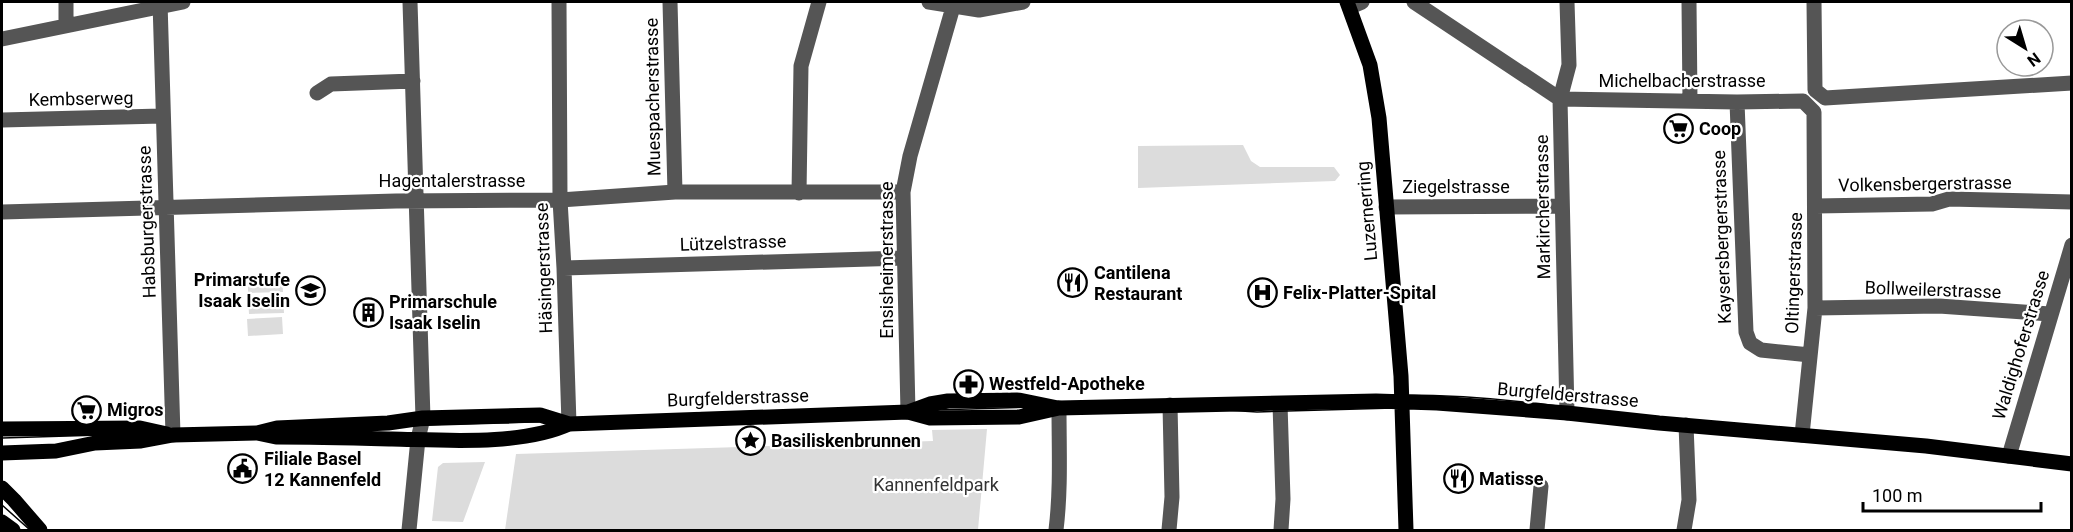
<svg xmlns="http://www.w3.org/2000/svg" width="2073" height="532" font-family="Roboto,sans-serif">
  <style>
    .green { fill: #dcdcdc }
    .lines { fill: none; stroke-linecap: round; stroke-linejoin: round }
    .minor { stroke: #555; stroke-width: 15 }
    .major { stroke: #000; stroke-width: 15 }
    .tram { stroke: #000; stroke-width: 1.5 }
    .labels { text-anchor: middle; stroke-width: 4.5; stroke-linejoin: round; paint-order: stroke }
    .street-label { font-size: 18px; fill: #000; stroke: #fff }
    .poi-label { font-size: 18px; font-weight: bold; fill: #000; stroke: #fff; text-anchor: start }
    .park-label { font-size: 18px; fill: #333; stroke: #fff }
  </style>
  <rect width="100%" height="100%" fill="#fff"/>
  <path class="green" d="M 1243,145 L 1251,161 L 1260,167 L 1334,167 L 1340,175 L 1335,181 L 1138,188 L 1138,146 Z
    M 282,275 L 283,292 L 248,293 L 248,276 Z
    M 283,296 L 284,313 L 249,314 L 248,297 Z
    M 282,317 L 283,334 L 248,336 L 247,319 Z
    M 987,429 L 978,530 L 505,530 L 516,454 L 933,441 L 932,430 Z
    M 485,462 L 463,522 L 432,521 L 438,467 L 443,463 Z"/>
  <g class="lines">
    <path class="minor" d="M 160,2 L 173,435
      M 559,2 L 560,200 L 564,268 L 569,424
      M 670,2 L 675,192
      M 929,2 L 979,10 L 1023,2
      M 1414,2 L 1560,99
      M 1689,2 L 1690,101
      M 1814,2 L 1815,90 L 1825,98 L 2072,83
      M 1350,7 L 1362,2
      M 66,25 L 66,2
      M 2,39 L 183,2
      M 317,93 L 331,84 L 413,81
      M 1560,99 L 1737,102 L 1803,101 L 1814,112 L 1815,308 L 1802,435
      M 1737,102 L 1746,332 L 1750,343 L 1761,350 L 1810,355
      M 2,120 L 162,116
      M 799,193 L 801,66 L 819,2
      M 1816,206 L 1932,204 L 1949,199 L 2072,202
      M 1386,207 L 1562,206
      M 2,212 L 396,201 L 560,200 L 675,192 L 903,192
      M 564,268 L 904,258
      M 1815,308 L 1939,306 L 2050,314
      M 1280,404 L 1283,499 L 1281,530
      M 908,412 L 903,192 L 910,156 L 953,7
      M 1567,413 L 1560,99 L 1569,65 L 1567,2
      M 2009,456 L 2072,245
      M 409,530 L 418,439 L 423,418 L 410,2
      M 1056,530 C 1061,489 1059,450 1059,408
      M 1169,530 L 1172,497 L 1170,405
      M 1537,530 L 1541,486
      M 1684,530 L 1689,500 L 1686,425"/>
    <path class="major" d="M 1347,2 L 1370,65 L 1379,118 L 1401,376 L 1406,530
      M 908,412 L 930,418 L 1019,417 L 1059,408 L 1376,401 L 1437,403 L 1567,413 L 1659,423 L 1926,446 L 2072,464
      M 2,429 L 140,428 L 167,434
      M 257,433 L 276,437 C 315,437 353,438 392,439 C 444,440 521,446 569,424 L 908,412 L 930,404 L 948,401 L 1019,400 L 1058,408
      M 2,453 L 56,451 L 95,443 L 141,441 L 173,435 L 257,433 L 277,428 L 388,423 L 423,418 L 540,415 L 569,424
      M 2,488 L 14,500 L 40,530
      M 2,522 L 13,530"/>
    <path class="tram" d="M 1210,409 L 1257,412 L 1429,407 L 1593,420
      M 2,438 C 445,426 889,412 1333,398 C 1401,392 1465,395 1533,403 C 1575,407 1616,417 1659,421 C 1796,433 1935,441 2072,460
      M 2,505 L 30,530"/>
  </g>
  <defs>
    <symbol id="supermarket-ring" viewBox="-11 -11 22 22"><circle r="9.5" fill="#fff" stroke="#000" stroke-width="1.5"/><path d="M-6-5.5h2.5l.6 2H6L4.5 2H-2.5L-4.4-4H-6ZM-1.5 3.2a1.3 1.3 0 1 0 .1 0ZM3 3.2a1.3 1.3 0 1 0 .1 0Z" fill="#000"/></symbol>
    <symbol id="restaurant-ring" viewBox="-11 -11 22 22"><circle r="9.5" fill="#fff" stroke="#000" stroke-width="1.5"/><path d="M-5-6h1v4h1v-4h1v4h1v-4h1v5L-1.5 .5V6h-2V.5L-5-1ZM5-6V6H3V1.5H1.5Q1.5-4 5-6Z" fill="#000"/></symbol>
    <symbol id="school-ring" viewBox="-11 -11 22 22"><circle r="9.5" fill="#fff" stroke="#000" stroke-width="1.5"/><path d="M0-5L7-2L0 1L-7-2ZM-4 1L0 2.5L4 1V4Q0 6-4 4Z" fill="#000"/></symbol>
    <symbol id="hospital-ring" viewBox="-11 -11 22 22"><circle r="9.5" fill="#fff" stroke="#000" stroke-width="1.5"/><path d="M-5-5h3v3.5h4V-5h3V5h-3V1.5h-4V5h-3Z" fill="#000"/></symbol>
    <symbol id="building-ring" viewBox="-11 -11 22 22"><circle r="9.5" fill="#fff" stroke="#000" stroke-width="1.5"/><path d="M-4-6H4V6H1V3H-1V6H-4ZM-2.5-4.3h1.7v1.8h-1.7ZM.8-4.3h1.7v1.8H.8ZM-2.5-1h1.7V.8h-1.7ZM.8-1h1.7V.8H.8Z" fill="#000"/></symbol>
    <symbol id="pharmacy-ring" viewBox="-11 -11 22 22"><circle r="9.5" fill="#fff" stroke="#000" stroke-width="1.5"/><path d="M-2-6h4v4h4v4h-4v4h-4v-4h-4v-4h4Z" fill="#000"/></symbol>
    <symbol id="sight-ring" viewBox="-11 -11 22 22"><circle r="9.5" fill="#fff" stroke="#000" stroke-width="1.5"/><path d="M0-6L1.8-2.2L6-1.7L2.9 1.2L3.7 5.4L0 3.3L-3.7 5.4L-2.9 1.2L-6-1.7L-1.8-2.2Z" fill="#000"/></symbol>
    <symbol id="civic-ring" viewBox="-11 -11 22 22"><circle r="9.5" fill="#fff" stroke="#000" stroke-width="1.5"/><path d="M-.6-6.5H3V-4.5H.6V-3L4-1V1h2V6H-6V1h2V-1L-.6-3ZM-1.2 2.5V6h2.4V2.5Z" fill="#000"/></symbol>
  </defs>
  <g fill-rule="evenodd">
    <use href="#supermarket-ring" x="1662" y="112" width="33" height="33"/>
    <use href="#restaurant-ring" x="1056" y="266" width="33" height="33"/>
    <use href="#school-ring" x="294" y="274" width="33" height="33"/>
    <use href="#hospital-ring" x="1246" y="276" width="33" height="33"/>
    <use href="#building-ring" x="352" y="296" width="33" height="33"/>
    <use href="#pharmacy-ring" x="952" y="368" width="33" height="33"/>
    <use href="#supermarket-ring" x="70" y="394" width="33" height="33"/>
    <use href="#sight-ring" x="734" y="424" width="33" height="33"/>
    <use href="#civic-ring" x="226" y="452" width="33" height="33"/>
    <use href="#restaurant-ring" x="1442" y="462" width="33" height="33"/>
  </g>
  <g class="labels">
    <g class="street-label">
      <text x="1682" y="87">Michelbacherstrasse</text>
      <text transform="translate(653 97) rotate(-91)" y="6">Muespacherstrasse</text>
      <text transform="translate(81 99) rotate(-1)" y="6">Kembserweg</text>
      <text x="452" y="187">Hagentalerstrasse</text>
      <text transform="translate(1925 184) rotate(-1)" y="6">Volkensbergerstrasse</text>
      <text x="1456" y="193">Ziegelstrasse</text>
      <text transform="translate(1543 207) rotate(-91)" y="6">Markircherstrasse</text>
      <text transform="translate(1367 211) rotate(-95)" y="6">Luzernerring</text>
      <text transform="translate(147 222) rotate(-92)" y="6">Habsburgerstrasse</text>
      <text transform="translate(1722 237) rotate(-92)" y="6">Kaysersbergerstrasse</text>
      <text transform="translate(733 243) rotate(-2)" y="6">Lützelstrasse</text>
      <text transform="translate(887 260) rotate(-90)" y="6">Ensisheimerstrasse</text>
      <text transform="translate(544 268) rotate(-92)" y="6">Häsingerstrasse</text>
      <text transform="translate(1794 273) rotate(-88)" y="6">Oltingerstrasse</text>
      <text transform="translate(1933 290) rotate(2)" y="6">Bollweilerstrasse</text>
      <text transform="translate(2021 345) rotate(-73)" y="6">Waldighoferstrasse</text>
      <text transform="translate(1568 395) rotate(5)" y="6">Burgfelderstrasse</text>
      <text transform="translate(738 398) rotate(-2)" y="6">Burgfelderstrasse</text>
    </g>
    <g class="poi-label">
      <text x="1699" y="135">Coop</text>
      <text x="1094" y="279">Cantilena<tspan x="1094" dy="21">Restaurant</tspan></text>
      <text x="290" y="286" text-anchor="end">Primarstufe<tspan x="290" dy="21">Isaak Iselin</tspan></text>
      <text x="1283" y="299">Felix-Platter-Spital</text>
      <text x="389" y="308">Primarschule<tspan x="389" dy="21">Isaak Iselin</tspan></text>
      <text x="989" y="390">Westfeld-Apotheke</text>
      <text x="107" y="416">Migros</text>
      <text x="771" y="447">Basiliskenbrunnen</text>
      <text x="264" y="465">Filiale Basel<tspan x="264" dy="21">12 Kannenfeld</tspan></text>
      <text x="1479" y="485">Matisse</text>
    </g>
    <g class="park-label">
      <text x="936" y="491">Kannenfeldpark</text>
    </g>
  </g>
  <rect width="2073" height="532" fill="none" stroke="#000000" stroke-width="6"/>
  <g transform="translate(2025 48) rotate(143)"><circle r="28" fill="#ffffff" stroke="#999999" stroke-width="1.5"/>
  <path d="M0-4.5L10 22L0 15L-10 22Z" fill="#000000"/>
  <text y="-9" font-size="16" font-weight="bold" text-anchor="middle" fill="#000000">N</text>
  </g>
  <path d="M1863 502v9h178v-9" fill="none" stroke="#000000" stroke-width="3"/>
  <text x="1872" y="502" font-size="18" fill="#000000" stroke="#ffffff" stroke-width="4.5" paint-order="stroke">100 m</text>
</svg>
